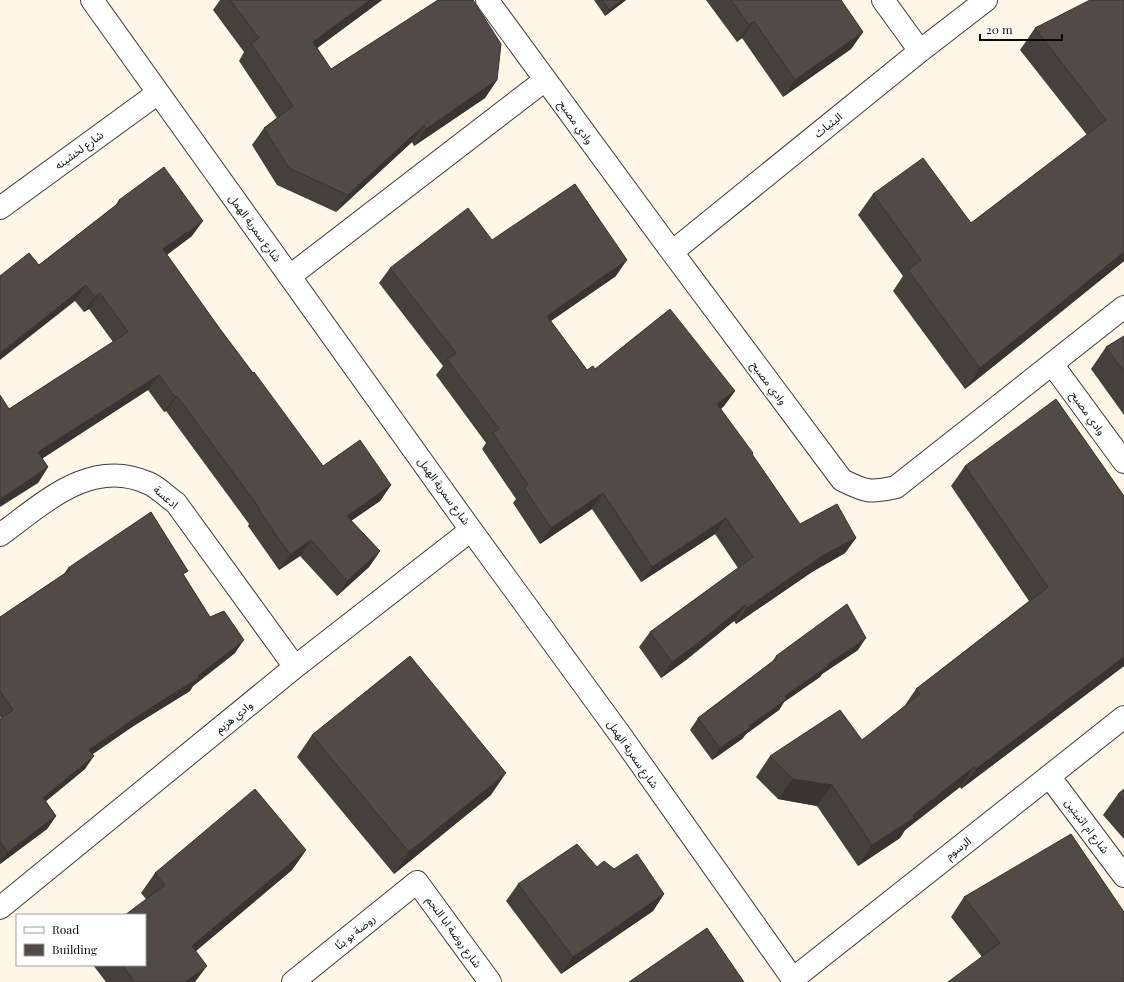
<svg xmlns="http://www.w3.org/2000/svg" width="1124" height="982" font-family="'Playfair Display','Noto Sans Arabic',serif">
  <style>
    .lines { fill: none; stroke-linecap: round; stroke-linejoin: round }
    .minor-casing { stroke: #3c3c3c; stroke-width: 24 }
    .minor { stroke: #fff; stroke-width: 22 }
    .wall { fill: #46403c }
    .shaded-wall { fill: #393431 }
    .building { fill: #514a46; stroke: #393431 }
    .labels { text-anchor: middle; stroke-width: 4; stroke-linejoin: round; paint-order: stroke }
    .street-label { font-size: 11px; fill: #090909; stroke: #fff }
  </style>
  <rect width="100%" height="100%" fill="#fef7e7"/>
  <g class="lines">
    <defs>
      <path id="minor" d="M 92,0 L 471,530 L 619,733 L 795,982
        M 487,0 L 672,252 L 842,480 C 866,492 870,493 896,487 L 1124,307
        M 883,0 L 920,51
        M 0,208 L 158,93
        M 672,252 L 920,51 L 986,0
        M 290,276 L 545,80
        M 1052,364 L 1124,462
        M 0,535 C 44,503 91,457 148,483 C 158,487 167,497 176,503 L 295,667
        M 1049,776 L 1124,876
        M 0,908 L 295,667 L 471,530
        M 793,979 L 1124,717
        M 293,982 L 417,882 L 490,982"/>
    </defs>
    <use href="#minor" class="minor-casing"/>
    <use href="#minor" class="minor"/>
  </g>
  <path class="wall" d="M 220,0 L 382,0 L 317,48 L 331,69 L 497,80 L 485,98 L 414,146 L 412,142 L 336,212 L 277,185 L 252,145 L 264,128 L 277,118 L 239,61 L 244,52 L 213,10 Z
    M 594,0 L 626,0 L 605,16 Z
    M 706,0 L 841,0 L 863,32 L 851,49 L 783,97 L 742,38 L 737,42 Z
    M 1124,0 L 1124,261 L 1030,337 L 965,389 L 893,291 L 903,276 L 858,215 L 873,194 L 971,223 L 1087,135 L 1020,50 L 1035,28 Z
    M 119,200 L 192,236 L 167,255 L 220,329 L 323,466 L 391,485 L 380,501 L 351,521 L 380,551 L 369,567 L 337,596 L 300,556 L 279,570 L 248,526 L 249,524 L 166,411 L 164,412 L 148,390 L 42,458 L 48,467 L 38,483 L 9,409 L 113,342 L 89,309 L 84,312 L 75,301 L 39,265 L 115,206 Z
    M 492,240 L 616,276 L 551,321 L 587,370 L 595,369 L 735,391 L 724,406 L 721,409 L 752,455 L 800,524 L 856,538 L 845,553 L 812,572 L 736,624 L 734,621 L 686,660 L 661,678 L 639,647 L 650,632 L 738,568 L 715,534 L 641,582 L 592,509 L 540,544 L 513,503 L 516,499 L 482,449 L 486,443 L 436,375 L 443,366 L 379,283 L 390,268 Z
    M 1124,336 L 1124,415 L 1091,369 L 1106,347 Z
    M 965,466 L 1124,496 L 1124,666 L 961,789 L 960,787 L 905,830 L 900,838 L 858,866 L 817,806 L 778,799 L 756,777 L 770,756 L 862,740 L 903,708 L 916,689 L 1029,601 L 951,486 Z
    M 68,568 L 184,576 L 210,617 L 235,653 L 193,686 L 190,691 L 135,725 L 92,754 L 85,769 L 46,801 L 56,816 L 47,829 L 0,864 L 0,719 L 1,718 L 0,717 L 0,617 L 64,574 Z
    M 858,650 L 822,674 L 820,677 L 784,702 L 779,710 L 746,734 L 742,739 L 712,760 L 690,730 L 698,718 L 772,662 L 776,656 Z
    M 312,735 L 491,795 L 394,874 L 297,757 Z
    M 1124,789 L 1124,839 L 1103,815 L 1118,794 Z
    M 306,850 L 292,870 L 196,951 L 195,982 L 106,982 L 93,965 L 145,965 L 146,899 L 141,893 L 155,873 Z
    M 597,867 L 614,869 L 664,894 L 653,911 L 561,974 L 506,901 L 518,884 Z
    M 964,897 L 1124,912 L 982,957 L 951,917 Z"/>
  <path class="shaded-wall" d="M 370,0 L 382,0 L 301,60 L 313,42 Z
    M 622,0 L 626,0 L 605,16 L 609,10 Z
    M 754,21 L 742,38 L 737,42 L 749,25 Z
    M 863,32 L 851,49 L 783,97 L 795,80 Z
    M 497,80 L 485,98 L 414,146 L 426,129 Z
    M 424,125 L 412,142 L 336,212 L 348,195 Z
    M 203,221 L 192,236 L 152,265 L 163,249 Z
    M 1124,252 L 1124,261 L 1030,337 L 965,389 L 980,368 Z
    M 627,260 L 616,276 L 536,331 L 547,316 Z
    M 86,285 L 75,301 L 0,360 L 0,353 Z
    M 100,293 L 89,309 L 84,312 L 95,297 Z
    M 159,375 L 148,390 L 28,468 L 38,452 Z
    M 735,391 L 724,406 L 707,419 L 717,404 Z
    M 177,396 L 166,411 L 164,412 L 175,397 Z
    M 48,467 L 38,483 L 0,507 L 0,499 Z
    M 391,485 L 380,501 L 336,531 L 347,516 Z
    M 603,493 L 592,509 L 540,544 L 551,528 Z
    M 726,518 L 715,534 L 641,582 L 652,567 Z
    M 856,538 L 845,553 L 812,572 L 736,624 L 747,608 L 822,556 Z
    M 311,540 L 300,556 L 279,570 L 290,555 Z
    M 380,551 L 369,567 L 337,596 L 347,581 Z
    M 745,605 L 734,621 L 686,660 L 661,678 L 672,662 Z
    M 866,638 L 858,650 L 822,674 L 820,677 L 784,702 L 779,710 L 746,734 L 742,739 L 712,760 L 720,748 L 785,696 L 828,664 Z
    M 244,640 L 235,653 L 193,686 L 190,691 L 135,725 L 80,763 L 89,750 L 144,712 L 198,676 Z
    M 1124,657 L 1124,666 L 961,789 L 976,769 Z
    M 94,756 L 85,769 L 34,811 L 43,798 Z
    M 974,767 L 960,787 L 905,830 L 900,838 L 858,866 L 872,845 L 913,815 Z
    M 506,773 L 491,795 L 394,874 L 409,852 Z
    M 793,779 L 832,785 L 817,806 L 778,799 Z
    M 56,816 L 47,829 L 0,864 L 0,863 L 8,852 Z
    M 306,850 L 292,870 L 178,966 L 192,946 Z
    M 664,894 L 653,911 L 561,974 L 573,957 Z
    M 207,966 L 195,982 L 185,982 Z"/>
  <path class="building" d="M 230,0 L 370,0 L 313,42 L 331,69 L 438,0 L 473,0 L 501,44 L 497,80 L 426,129 L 424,125 L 348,195 L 289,168 L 264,128 L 293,106 L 251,43 L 259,38 Z
    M 602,0 L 622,0 L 609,10 Z
    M 731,0 L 841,0 L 863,32 L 795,80 L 754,21 L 749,25 Z
    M 1090,0 L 1124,0 L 1124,252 L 1045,316 L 980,368 L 908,270 L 921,260 L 873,194 L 923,158 L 971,223 L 1106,120 L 1035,28 Z
    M 164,167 L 203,221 L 163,249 L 220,329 L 253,373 L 254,372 L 323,466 L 360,440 L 391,485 L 347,516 L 380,551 L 347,581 L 311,540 L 290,555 L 259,510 L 260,509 L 177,396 L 175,397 L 159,375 L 38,452 L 48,467 L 0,499 L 0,395 L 9,409 L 128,332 L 100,293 L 95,297 L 86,285 L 0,353 L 0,276 L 29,253 L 39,265 L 120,202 L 119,200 Z
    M 575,184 L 627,260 L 547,316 L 587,370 L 593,366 L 595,369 L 670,309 L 735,391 L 717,404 L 753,453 L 752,454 L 800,524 L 837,504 L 856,538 L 822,556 L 747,608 L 745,605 L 697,644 L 672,662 L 650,632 L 753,557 L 726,518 L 652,567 L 603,493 L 551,528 L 524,488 L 528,485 L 493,433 L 499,429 L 447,359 L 456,353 L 390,268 L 468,208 L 492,240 Z
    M 1124,336 L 1124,372 L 1106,347 Z
    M 1056,399 L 1124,496 L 1124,657 L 976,769 L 974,767 L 913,815 L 914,818 L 872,845 L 832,785 L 793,779 L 770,756 L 840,710 L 862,740 L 920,694 L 916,689 L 1048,587 L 965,466 Z
    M 151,512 L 188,571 L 183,574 L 210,617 L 224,611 L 244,640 L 198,676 L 199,678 L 144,712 L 89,750 L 94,756 L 43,798 L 56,816 L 8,852 L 0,842 L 0,719 L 13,710 L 0,691 L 0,617 L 70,570 L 68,568 Z
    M 847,604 L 866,638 L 828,664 L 828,666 L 785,696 L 787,699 L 749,726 L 750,728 L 720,748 L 698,718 L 777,658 L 776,656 Z
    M 410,656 L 506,773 L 409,852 L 312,735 Z
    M 255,789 L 306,850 L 192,946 L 207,966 L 185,982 L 135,982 L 122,965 L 145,965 L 145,915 L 125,915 L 165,885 L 155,873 Z
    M 1124,789 L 1124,800 L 1118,794 Z
    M 1071,834 L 1124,912 L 1124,982 L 948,982 L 1000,943 L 964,897 Z
    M 577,844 L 597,867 L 604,861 L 614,869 L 637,854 L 664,894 L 573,957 L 518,884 Z
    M 707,928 L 744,982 L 629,982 Z"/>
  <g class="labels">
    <g class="street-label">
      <text transform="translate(576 122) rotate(54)" y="4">وادي مصبح</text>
      <text transform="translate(828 125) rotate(-39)" y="4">اليثياث</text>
      <text transform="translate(79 150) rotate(-36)" y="4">شارع لخشينه</text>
      <text transform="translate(255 228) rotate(54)" y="4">شارع سمرية الهمل</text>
      <text transform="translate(769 383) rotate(53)" y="4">وادي مصبح</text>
      <text transform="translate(1088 413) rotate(54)" y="4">وادي مصبح</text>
      <text transform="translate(444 491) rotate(54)" y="4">شارع سمرية الهمل</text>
      <text transform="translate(166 497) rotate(41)" y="4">ادعسة</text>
      <text transform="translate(234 717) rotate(-39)" y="4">وادي هزيم</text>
      <text transform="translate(633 754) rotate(55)" y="4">شارع سمرية الهمل</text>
      <text transform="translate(1087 826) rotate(53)" y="4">شارع ام اثنيتين</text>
      <text transform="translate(958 848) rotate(-38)" y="4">الرسوم</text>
      <text transform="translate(355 932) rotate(-39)" y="4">روضة بو بنّا</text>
      <text transform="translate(454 932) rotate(54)" y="4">شارع روضة ابا النجم</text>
    </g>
  </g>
  <rect x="16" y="914" width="130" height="52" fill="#ffffff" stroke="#9d9d9d"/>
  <rect x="24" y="927" width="20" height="6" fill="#ffffff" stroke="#9d9d9d"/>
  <text x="52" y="934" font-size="12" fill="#090909">Road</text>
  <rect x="24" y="944" width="20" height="12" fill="#514a46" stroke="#9d9d9d"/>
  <text x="52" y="954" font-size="12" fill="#090909">Building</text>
  <path d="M980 34v6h82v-6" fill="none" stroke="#090909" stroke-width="2"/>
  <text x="986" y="34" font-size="12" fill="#090909" stroke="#ffffff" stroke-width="3" paint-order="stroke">20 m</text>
</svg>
